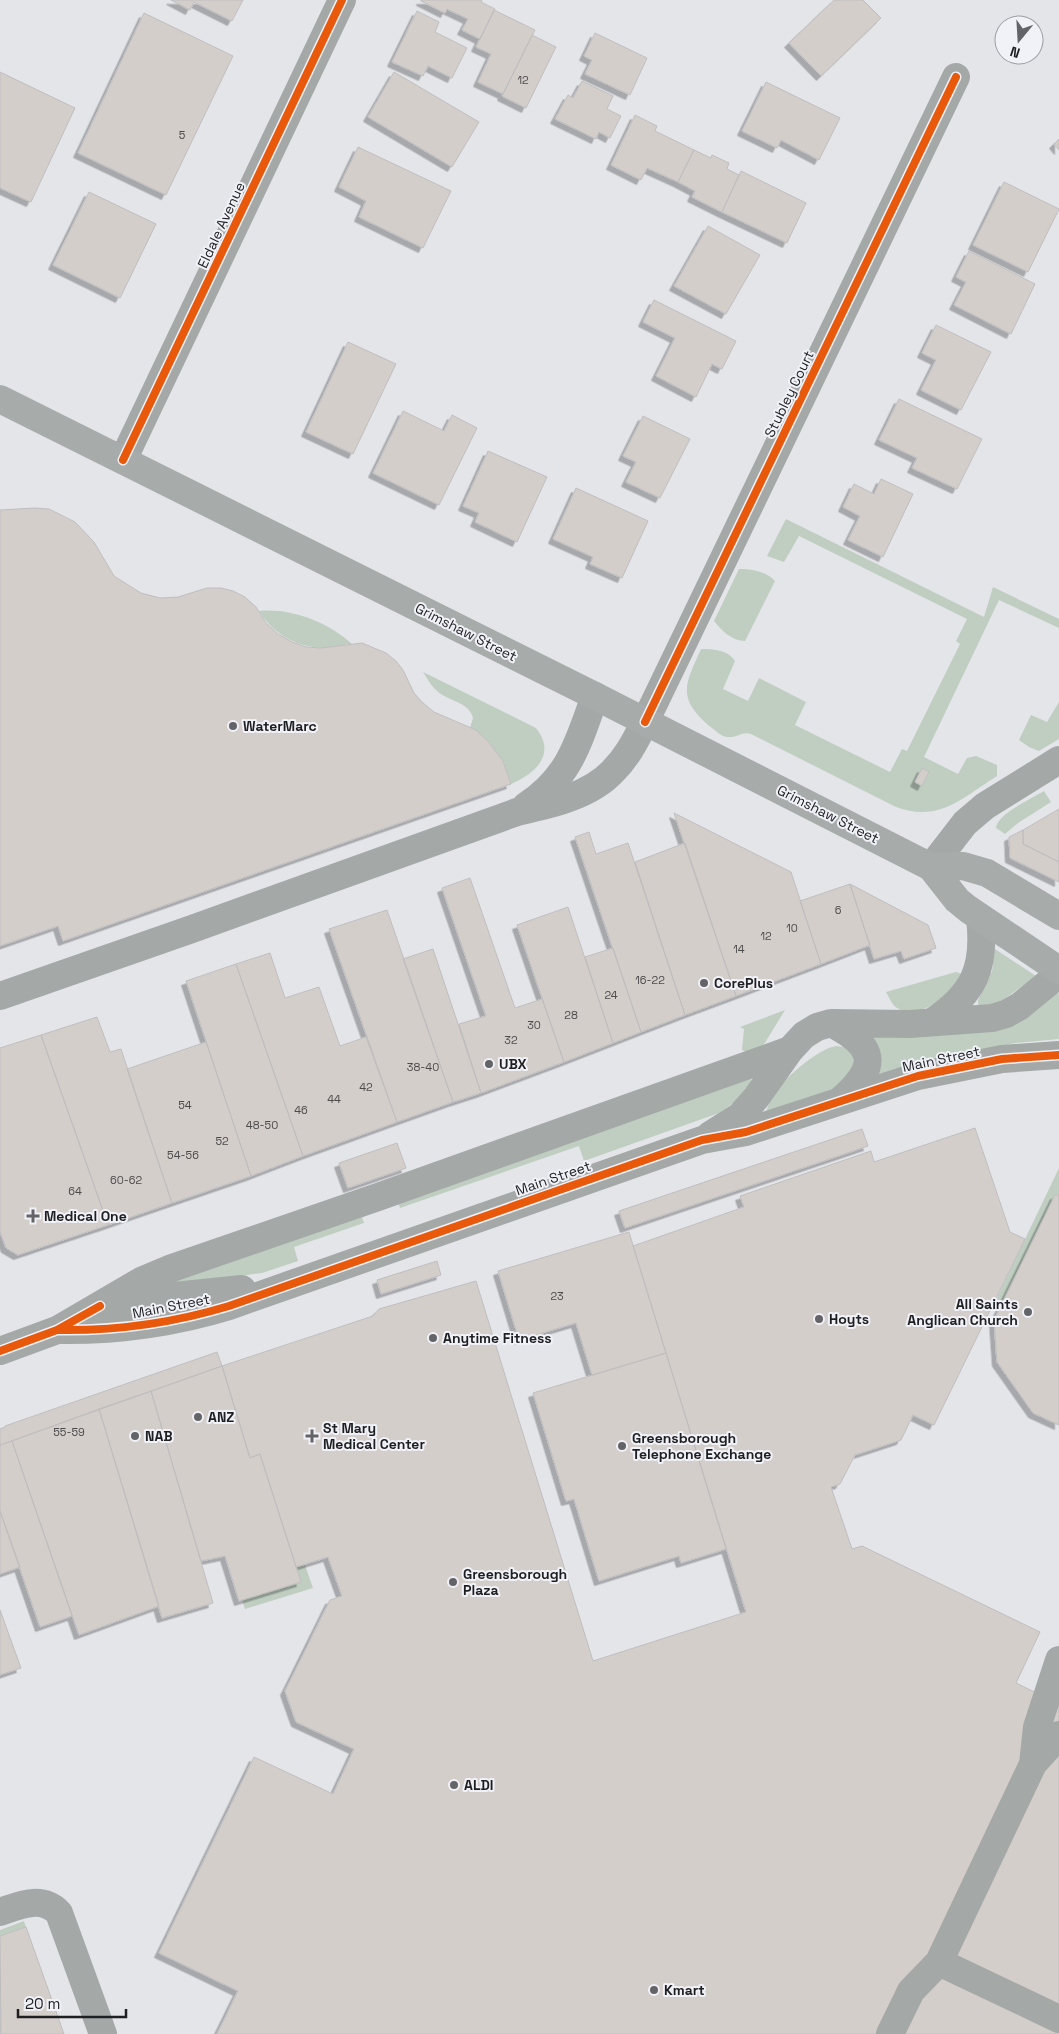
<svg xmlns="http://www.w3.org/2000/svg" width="1059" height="2034" font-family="'Space Grotesk',sans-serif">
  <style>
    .green { fill: #bfcec1 }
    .building { fill: #d4cecb; stroke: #bfbebf; filter: url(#shadow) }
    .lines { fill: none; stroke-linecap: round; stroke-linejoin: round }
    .minor { stroke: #a4a9a8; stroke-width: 28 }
    .major { stroke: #a7abaa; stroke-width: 28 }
    .cycleway-casing { stroke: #f1f1f8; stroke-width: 11 }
    .cycleway { stroke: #e8590c; stroke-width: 8 }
    .poi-dot { fill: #636467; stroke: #f1f1f8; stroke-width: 2 }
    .labels { text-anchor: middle; stroke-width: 4; stroke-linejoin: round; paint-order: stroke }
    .number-label { font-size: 11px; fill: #4c4b4c }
    .street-label { font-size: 14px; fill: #1e1f21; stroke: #f1f1f8 }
    .poi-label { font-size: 14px; font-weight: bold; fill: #1e1f21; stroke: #f1f1f8; text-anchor: start }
  </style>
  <defs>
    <filter id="shadow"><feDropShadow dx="-4.5" dy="4.5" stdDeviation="0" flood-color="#0004"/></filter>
  </defs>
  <rect width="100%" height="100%" fill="#e4e5e9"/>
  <path class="green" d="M 786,519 L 984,617 L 993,587 L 1059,619 L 1059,628 L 999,600 L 924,757 L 958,774 L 967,758 L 976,756 L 997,765 L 997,776 C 962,798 939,823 896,807 L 751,734 C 742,731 737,738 728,737 C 721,737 714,729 708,725 C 676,697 686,683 701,649 C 713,649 728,650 735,661 L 723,689 L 748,701 L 759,678 L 806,702 L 795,725 L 890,772 L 902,749 L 907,751 L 960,644 L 956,641 L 967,619 L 799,536 L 784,562 L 767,556 Z
    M 739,569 C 751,569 766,571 775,581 L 745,641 C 732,641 722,631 714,621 Z
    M 259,611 C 291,608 328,622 352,644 C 345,644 339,647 332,648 C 301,649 276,638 259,611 Z
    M 423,672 L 536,728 C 557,754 535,774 511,784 C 501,756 494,745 470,728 L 473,718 C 469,703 453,702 441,694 C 433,689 428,680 423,672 Z
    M 1059,702 L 1059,739 L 1039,751 L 1029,747 L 1019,740 L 1031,715 L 1047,722 Z
    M 1044,791 L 1051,802 L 1018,823 L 1005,834 L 996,828 C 996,815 1032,798 1044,791 Z
    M 995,949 L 1036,976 L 1000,1002 L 980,1006 L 978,1004 L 978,1000 L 992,971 Z
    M 956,972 L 962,974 C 960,978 958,984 955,988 C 944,1001 914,1019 897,1008 C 892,1005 889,997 886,992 Z
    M 1059,993 L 1059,1039 L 1015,1043 L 938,1061 L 879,1078 L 873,1038 L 875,1037 Z
    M 785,1010 L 763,1046 L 746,1052 L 742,1050 L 744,1029 L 740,1027 Z
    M 836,1046 L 844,1047 L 854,1053 L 853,1069 L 829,1093 L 767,1113 C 766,1091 816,1049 836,1046 Z
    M 752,1078 C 749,1093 731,1105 719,1113 L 584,1161 L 579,1146 L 400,1208 L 398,1201 Z
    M 1059,1168 L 1059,1195 L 1055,1195 L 1002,1305 L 995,1302 Z
    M 361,1214 L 364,1223 L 294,1247 L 298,1261 L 262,1273 L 179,1284 L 173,1284 L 172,1281 Z
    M 305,1565 L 313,1588 L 245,1609 L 242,1600 L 301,1582 L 296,1567 Z
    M 24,1921 L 26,1927 L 0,1936 L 0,1930 Z"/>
  <path class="building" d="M 171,0 L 243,0 L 232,21 L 194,2 L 190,10 Z
    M 421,0 L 482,0 L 481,2 L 495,9 L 480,39 L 462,30 L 468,19 L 447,9 L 445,13 L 421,1 Z
    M 834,0 L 863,0 L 881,18 L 821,76 L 789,43 Z
    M 494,10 L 535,30 L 503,94 L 478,82 L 491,54 L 476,47 Z
    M 417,11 L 439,22 L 435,32 L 467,48 L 452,78 L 428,66 L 423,76 L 392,62 Z
    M 144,13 L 233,56 L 166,195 L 78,153 Z
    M 595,33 L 647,58 L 630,95 L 585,74 L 592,60 L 584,56 Z
    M 532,35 L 556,47 L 526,108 L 502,96 Z
    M 0,72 L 75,108 L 31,202 L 0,188 Z
    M 394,72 L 479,122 L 452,167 L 368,117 Z
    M 582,81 L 613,96 L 607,109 L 621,116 L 610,138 L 599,132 L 596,139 L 555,119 L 568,95 L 573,98 Z
    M 766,82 L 840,118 L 819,160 L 781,140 L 777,148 L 742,131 Z
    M 635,115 L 657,126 L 655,131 L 694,150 L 678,182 L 647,168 L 641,180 L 611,165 Z
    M 1059,139 L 1059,150 L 1054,144 Z
    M 358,147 L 451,191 L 423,248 L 359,217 L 366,201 L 339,187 Z
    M 694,150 L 711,158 L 712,155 L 729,163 L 727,169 L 739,175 L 722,212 L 692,197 L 695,191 L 678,182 Z
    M 741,171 L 806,203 L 787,243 L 722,212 Z
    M 1004,182 L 1059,209 L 1028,272 L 973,245 Z
    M 89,192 L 156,224 L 120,298 L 53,265 Z
    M 708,226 L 760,255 L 726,314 L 674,286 Z
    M 969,251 L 1035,284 L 1011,334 L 954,305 L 966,282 L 956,277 Z
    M 654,300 L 736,341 L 722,369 L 712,364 L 696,397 L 656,376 L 675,338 L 643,322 Z
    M 936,325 L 991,352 L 961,410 L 921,390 L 936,360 L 922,353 Z
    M 348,342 L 396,364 L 353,454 L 306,432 Z
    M 899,399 L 982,439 L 957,489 L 912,468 L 917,458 L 879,440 Z
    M 403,411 L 444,431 L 452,415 L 477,428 L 439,505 L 373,473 Z
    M 643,416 L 690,439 L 660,498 L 626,482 L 636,462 L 623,456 Z
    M 488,451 L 547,477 L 517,542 L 475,522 L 479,513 L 463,506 Z
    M 881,479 L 913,494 L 883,557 L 848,540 L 860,516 L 843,507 L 854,484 L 874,494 Z
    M 576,488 L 648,521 L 622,578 L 590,564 L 593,557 L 553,539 Z
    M 35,508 L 49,509 L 75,522 L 94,542 L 114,576 L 141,593 L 160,598 L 178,597 L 207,588 L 221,588 L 233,591 L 245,597 L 256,607 L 266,623 L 278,634 L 292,642 L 306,647 L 321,648 L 362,643 L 386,653 L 396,661 L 403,670 L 414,693 L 422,702 L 434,712 L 476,730 L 488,741 L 503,761 L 511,784 L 63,941 L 58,926 L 0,946 L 0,510 Z
    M 922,768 L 929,772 L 922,786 L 915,782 Z
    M 1059,809 L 1059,862 L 1023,844 L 1023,830 Z
    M 674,813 L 791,872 L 821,964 L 736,996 Z
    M 1023,830 L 1023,844 L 1059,862 L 1059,882 L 1010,858 L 1009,837 Z
    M 589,832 L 596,854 L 628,843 L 685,1015 L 641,1032 L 575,837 Z
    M 685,843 L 736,996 L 685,1015 L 635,862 Z
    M 470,878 L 515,1008 L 542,999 L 564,1062 L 481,1093 L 459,1024 L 486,1016 L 442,888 Z
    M 850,884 L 928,925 L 936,948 L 904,959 L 901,951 L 874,959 Z
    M 850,884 L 870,945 L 821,964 L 800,901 Z
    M 568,907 L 613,1043 L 564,1062 L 517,925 Z
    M 387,910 L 453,1102 L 397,1122 L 329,929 Z
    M 613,948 L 641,1032 L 613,1043 L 585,957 Z
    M 433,949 L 481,1093 L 453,1102 L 403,959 Z
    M 270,953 L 285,998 L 319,987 L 340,1046 L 366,1037 L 397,1122 L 303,1156 L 236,964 Z
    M 236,964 L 303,1156 L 251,1176 L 186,981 Z
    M 97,1017 L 110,1052 L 121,1049 L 172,1203 L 108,1225 L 41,1035 Z
    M 41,1035 L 108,1225 L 18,1255 L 6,1248 L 0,1232 L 0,1048 Z
    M 206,1042 L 251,1176 L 172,1203 L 127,1069 Z
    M 975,1128 L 1010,1232 L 1025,1239 L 934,1425 L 913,1415 L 901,1440 L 855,1455 L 840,1484 L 831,1487 L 852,1549 L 862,1546 L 1040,1632 L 1016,1683 L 1059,1704 L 1059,2034 L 217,2034 L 238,1991 L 159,1953 L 254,1757 L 333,1794 L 354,1749 L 296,1722 L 285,1691 L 330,1600 L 342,1596 L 328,1557 L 296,1567 L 260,1454 L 250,1458 L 222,1366 L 373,1316 L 379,1309 L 476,1281 L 593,1661 L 746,1612 L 633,1246 L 744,1207 L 740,1196 L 871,1151 L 874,1162 Z
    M 862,1129 L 868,1146 L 625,1228 L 619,1211 Z
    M 397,1143 L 406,1168 L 348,1188 L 339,1163 Z
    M 1055,1195 L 1059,1195 L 1059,1425 L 1033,1413 L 997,1362 L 994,1320 Z
    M 629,1232 L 666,1353 L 592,1375 L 576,1323 L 519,1340 L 498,1271 Z
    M 437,1261 L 441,1275 L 381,1294 L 377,1280 Z
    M 217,1352 L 222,1366 L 0,1445 L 0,1429 L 5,1427 L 5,1426 Z
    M 666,1353 L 726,1549 L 681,1563 L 679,1556 L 599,1581 L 574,1499 L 566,1501 L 533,1393 Z
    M 222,1366 L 250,1458 L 260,1454 L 301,1582 L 239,1601 L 225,1556 L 201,1561 L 151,1391 Z
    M 151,1391 L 213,1603 L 162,1618 L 99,1409 Z
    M 99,1409 L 159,1606 L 79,1635 L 12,1441 Z
    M 12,1441 L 72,1616 L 40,1627 L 0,1511 L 0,1445 Z
    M 0,1511 L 20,1567 L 0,1574 Z
    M 0,1610 L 21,1668 L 0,1675 Z
    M 26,1927 L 64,2034 L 1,2034 L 0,1936 Z"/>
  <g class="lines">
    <path class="minor" d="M 123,460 L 342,0
      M 526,806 C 570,777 578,743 595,696
      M 931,867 L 965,823 L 985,806 L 1059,760
      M 0,996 L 192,929 L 517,812 C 549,805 591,796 614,770 C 628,756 636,739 645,722 L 956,77
      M 932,1022 C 974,994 986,968 980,918
      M 831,1023 C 875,1046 880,1065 842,1099
      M 710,1135 L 740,1116 L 756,1098 L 790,1050 L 804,1035 L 817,1027 L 831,1023 L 910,1024 L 992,1018 L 1006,1014 L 1020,1006 L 1059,974
      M 116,1302 L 242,1289
      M 57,1330 C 116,1331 173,1323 229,1306 L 702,1140 L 746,1132 L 918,1076 L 1002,1059 L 1059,1055
      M 0,1351 L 57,1330 L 141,1281 L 172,1268 L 378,1197 L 790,1050
      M 1033,1764 L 1037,1727 L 1059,1660
      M 0,1912 C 20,1905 42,1895 59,1913 L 103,2034
      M 939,1962 L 1059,2019
      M 890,2034 L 911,1991 L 939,1962 L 1033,1764 L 1059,1735"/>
    <path class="major" d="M 0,399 L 595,696 L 931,867 L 957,900 L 968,909 L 1059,970
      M 931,867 L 963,866 L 987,873 L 1059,916"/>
    <defs>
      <path id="cycleway" d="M 123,460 L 342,0
        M 645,722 L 956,77
        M 57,1330 C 116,1331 173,1323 229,1306 L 702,1140 L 746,1132 L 918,1076 L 1002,1059 L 1059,1055
        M 0,1351 L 57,1330 L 100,1306"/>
    </defs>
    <use href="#cycleway" class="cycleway-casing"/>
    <use href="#cycleway" class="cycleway"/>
  </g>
  <g class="poi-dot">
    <circle cx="233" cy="726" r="5"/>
    <circle cx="704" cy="983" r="5"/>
    <circle cx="489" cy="1064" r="5"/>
    <path d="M30.5 1208.5h5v5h5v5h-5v5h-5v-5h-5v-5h5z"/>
    <circle cx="1028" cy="1312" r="5"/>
    <circle cx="819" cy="1319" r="5"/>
    <circle cx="433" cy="1338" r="5"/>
    <circle cx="198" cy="1417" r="5"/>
    <circle cx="135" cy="1436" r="5"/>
    <path d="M309.5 1428.5h5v5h5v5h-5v5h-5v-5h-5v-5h5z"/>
    <circle cx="622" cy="1446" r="5"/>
    <circle cx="453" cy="1582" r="5"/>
    <circle cx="454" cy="1785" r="5"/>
    <circle cx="654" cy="1990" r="5"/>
  </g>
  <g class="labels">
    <g class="number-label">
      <text x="523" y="84">12</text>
      <text x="182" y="139">5</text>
      <text x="838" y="914">6</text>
      <text x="792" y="932">10</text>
      <text x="766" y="940">12</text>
      <text x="739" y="953">14</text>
      <text x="650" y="984">16-22</text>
      <text x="611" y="999">24</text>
      <text x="571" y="1019">28</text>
      <text x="534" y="1029">30</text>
      <text x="511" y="1044">32</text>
      <text x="423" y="1071">38-40</text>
      <text x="366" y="1091">42</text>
      <text x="334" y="1103">44</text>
      <text x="185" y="1109">54</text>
      <text x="301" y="1114">46</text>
      <text x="262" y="1129">48-50</text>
      <text x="222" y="1145">52</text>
      <text x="183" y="1159">54-56</text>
      <text x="126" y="1184">60-62</text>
      <text x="75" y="1195">64</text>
      <text x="557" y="1300">23</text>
      <text x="69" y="1436">55-59</text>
    </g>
    <g class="street-label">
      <text transform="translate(221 225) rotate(-65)" y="5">Eldale Avenue</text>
      <text transform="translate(789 394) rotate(-64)" y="5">Stubley Court</text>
      <text transform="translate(466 632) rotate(27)" y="5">Grimshaw Street</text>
      <text transform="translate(828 814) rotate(27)" y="5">Grimshaw Street</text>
      <text transform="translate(941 1059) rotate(-12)" y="5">Main Street</text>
      <text transform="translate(553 1178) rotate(-19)" y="5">Main Street</text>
      <text transform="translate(171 1306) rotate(-11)" y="5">Main Street</text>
    </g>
    <g class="poi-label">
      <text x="243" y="731">WaterMarc</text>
      <text x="714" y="988">CorePlus</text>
      <text x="499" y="1069">UBX</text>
      <text x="44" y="1221">Medical One</text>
      <text x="1018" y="1309" text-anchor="end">All Saints<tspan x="1018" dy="16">Anglican Church</tspan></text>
      <text x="829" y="1324">Hoyts</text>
      <text x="443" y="1343">Anytime Fitness</text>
      <text x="208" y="1422">ANZ</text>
      <text x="323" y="1433">St Mary<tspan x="323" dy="16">Medical Center</tspan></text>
      <text x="145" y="1441">NAB</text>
      <text x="632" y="1443">Greensborough<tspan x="632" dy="16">Telephone Exchange</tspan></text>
      <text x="463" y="1579">Greensborough<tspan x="463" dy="16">Plaza</tspan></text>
      <text x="464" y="1790">ALDI</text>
      <text x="664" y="1995">Kmart</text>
    </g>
  </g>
  <g transform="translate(1019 40) rotate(198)"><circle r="24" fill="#f1f1f8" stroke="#9d9da2"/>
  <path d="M0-4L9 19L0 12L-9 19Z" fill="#636467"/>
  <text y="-8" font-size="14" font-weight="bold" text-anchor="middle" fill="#1e1f21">N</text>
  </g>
  <path d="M18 2009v8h108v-8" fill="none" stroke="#1e1f21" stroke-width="2.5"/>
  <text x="25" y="2009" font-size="15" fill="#1e1f21" stroke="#f1f1f8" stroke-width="4" paint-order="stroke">20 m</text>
</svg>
